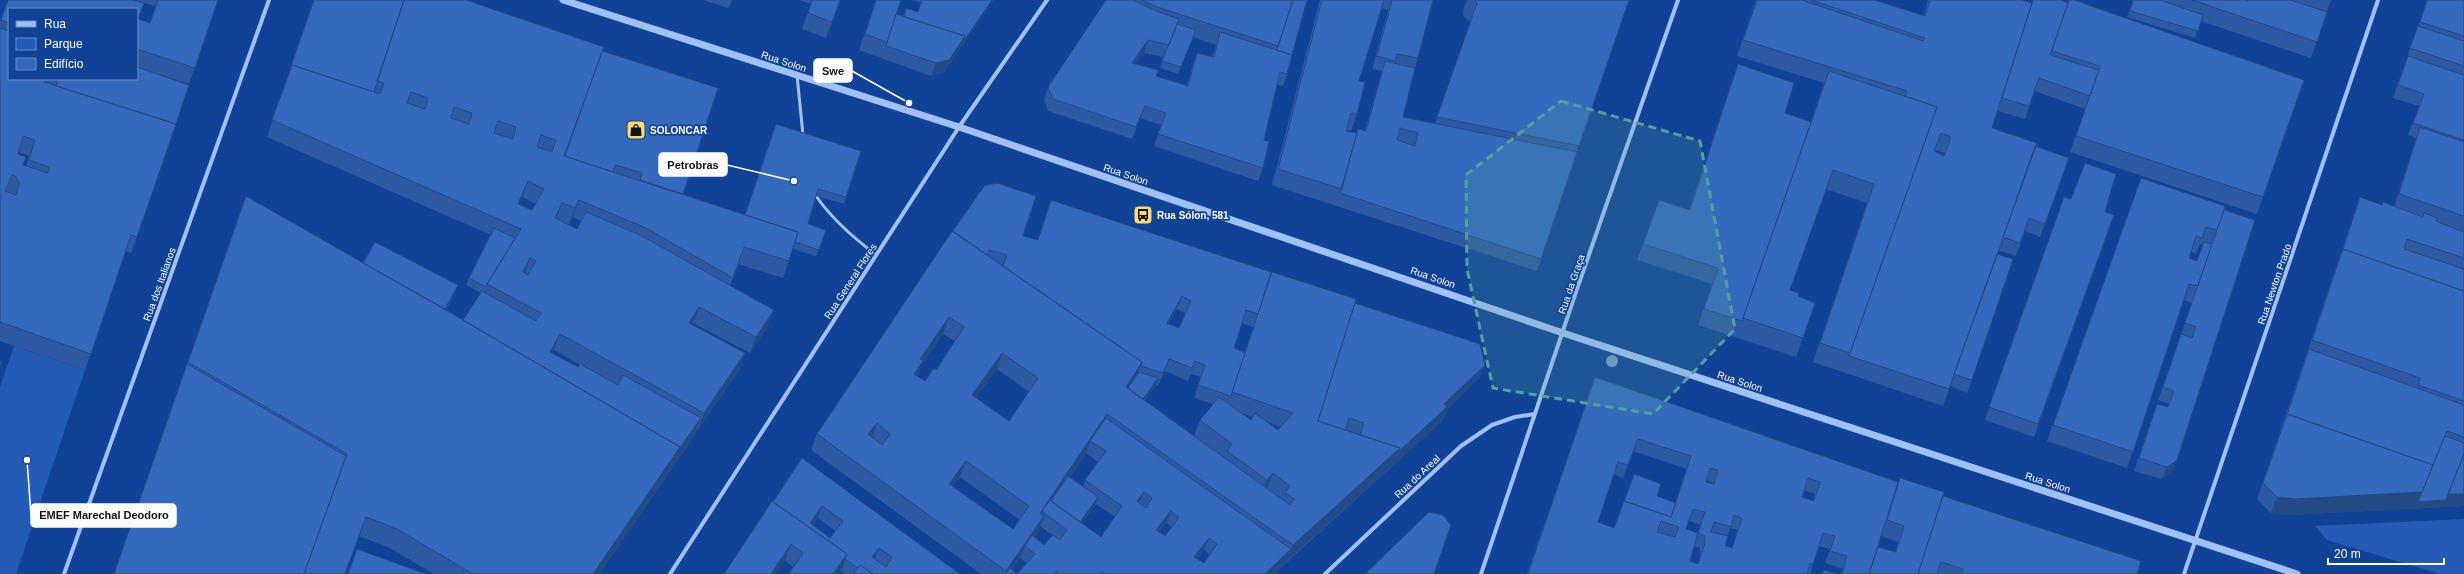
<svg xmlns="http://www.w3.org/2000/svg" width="2464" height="574" font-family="Helvetica,sans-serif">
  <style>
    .green { fill: #235bb7 }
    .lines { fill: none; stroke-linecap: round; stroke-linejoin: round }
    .service { stroke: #a1c1f4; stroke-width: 3 }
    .minor { stroke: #a1c1f4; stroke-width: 4 }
    .tertiary { stroke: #a1c1f4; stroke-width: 7 }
    .tree { fill: #7698d0 }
    .wall { fill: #2d5aa3; fill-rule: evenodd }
    .shaded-wall { fill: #244a85 }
    .building { fill: #3469be; stroke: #244a85; fill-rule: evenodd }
    .marked { fill: #579f9a; fill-opacity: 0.2; stroke: #579f9a; stroke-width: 3; stroke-dasharray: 8 5; stroke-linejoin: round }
    .labels { text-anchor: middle; stroke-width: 3.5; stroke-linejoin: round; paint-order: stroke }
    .street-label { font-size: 10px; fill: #fff; stroke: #104397 }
    .poi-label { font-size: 10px; font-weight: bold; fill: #fff; stroke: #104397; text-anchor: start }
    .leader { fill: none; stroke: #fff; stroke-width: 1.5 }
    .callout-dot { fill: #fff; stroke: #104397; stroke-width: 1.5 }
    .callout { fill: #fff; stroke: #fff; stroke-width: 1.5 }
    .callout-label { font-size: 11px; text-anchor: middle; font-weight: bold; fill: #111 }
  </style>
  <rect width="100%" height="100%" fill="#104397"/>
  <path class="green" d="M 14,346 L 85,370 L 16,574 L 0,574 L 0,387 Z
    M 2464,519 L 2464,574 L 2440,574 L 2327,540 L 2315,526 Z"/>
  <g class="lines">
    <path class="service" d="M 797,75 L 803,135
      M 816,196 C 833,220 853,237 876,255"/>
    <path class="minor" d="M 64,574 L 269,0
      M 670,574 L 959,127 L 1047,0
      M 1325,574 L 1461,446 L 1492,425 L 1515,417 L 1535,414
      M 1481,574 L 1578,286 L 1678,0
      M 2184,574 L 2378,0"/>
    <path class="tertiary" d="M 563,0 L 959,127 L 1563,333 L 2297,574"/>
  </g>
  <circle class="tree" cx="1612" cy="361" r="6"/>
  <path class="wall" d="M 8,0 L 218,0 L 189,84 L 137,67 L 137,9 L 9,9 L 9,79 L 137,79 L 137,237 L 131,253 L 126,251 L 85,370 L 0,341 L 0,23 ZM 144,3 L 156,6 L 150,23 L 138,19 ZM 18,152 L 29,156 L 26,166 L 23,165 L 18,154 Z
    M 314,0 L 602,51 L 683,194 L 745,215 L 776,124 L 846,197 L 844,204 L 816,196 L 808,224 L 826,230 L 816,256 L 793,249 L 783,278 L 738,264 L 730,286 L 768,326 L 750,353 L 693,323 L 692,325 L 745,353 L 739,370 L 698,430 L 697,429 L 695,435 L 599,574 L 434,574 L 390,548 L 359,536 L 114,574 L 239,215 L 363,263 L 458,285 L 453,298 L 447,310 L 463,320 L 481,293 L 466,285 L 469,278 L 491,235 L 267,137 ZM 522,197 L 536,204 L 532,210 L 519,204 ZM 573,217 L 581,221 L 577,229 L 569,224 ZM 554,350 L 580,365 L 578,367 L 552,353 Z
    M 702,0 L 732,0 L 729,8 Z
    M 799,0 L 840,0 L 826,38 L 802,29 L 811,4 Z
    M 876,0 L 901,0 L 896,14 L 903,16 L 906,8 L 918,12 L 921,3 L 913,0 L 994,0 L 944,72 L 931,76 L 859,50 Z
    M 1106,0 L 1307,0 L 1287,74 L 1283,86 L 1277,85 L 1264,140 L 1263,168 L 1258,181 L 1154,146 L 1161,125 L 1140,118 L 1132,139 L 1048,111 L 1044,100 L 1048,87 ZM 1193,37 L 1216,45 L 1212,57 L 1197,53 L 1193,65 L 1187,85 L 1156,76 L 1136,64 L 1144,53 L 1163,57 L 1160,68 L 1178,74 Z
    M 1320,0 L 1433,0 L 1418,58 L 1415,68 L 1403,117 L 1435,124 L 1470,22 L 1463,15 L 1464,8 L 1467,0 L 1629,0 L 1576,153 L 1537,271 L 1272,185 ZM 1382,8 L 1388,10 L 1372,69 L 1382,71 L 1365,130 L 1358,129 L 1356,133 L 1346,131 L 1347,130 L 1351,131 L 1357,114 L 1359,81 Z
    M 1756,0 L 1874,0 L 1924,15 L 1928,0 L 2022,0 L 2032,3 L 2033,0 L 2061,0 L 2263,197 L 2257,214 L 2070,152 L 2085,109 L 2035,91 L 2025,119 L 1998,111 L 1992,128 L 2035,146 L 2069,158 L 2040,237 L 2025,231 L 2016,256 L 1998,250 L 1994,263 L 1972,380 L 1967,393 L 1950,386 L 1988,280 L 1943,406 L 1843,372 L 1844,371 L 1843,372 L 1813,362 L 1867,203 L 1826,189 L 1790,290 L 1799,293 L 1798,296 L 1803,338 L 1796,357 L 1698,325 L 1712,284 L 1637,260 L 1659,200 L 1689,210 L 1738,64 L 1785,113 L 1776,223 L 1824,83 L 1737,56 ZM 1935,150 L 1945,153 L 1944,155 L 1934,151 Z
    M 2133,0 L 2246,0 L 2247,1 L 2248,0 L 2331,0 L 2311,58 L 2201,21 L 2195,38 L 2127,17 Z
    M 2427,0 L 2464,0 L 2464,506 L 2288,515 L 2271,513 L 2257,499 L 2360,197 L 2382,205 L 2383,202 L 2394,207 L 2416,138 L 2408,135 L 2419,106 L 2393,98 Z
    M 2141,178 L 2224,210 L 2172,472 L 2162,479 L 2134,471 L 2157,404 L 2168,407 L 2169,404 L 2158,400 L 2192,303 L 2184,300 L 2127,468 L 2047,441 ZM 2200,244 L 2203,245 L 2197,261 L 2189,258 L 2191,252 L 2196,254 Z
    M 2064,197 L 2114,215 L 2034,437 L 1985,420 Z
    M 1047,212 L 1355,303 L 1485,365 L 1480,377 L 1447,409 L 1443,420 L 1274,574 L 1017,574 L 1027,563 L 1020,558 L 1012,570 L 1017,574 L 981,574 L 811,450 L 817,434 L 953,231 L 1023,236 L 1038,240 ZM 1177,309 L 1185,313 L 1179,328 L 1169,324 ZM 1242,323 L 1253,327 L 1245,352 L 1234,348 ZM 943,334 L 955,341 L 936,370 L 925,381 L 917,376 L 922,364 ZM 997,369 L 1029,392 L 1009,421 L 976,398 ZM 1165,371 L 1188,381 L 1191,374 L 1201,377 L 1194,398 L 1213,404 L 1200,420 L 1194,436 L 1145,400 L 1156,385 L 1158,386 ZM 1243,414 L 1253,417 L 1251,420 ZM 1268,422 L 1281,427 L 1278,430 ZM 1086,453 L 1098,462 L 1085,480 L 1083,486 L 1070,477 ZM 960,477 L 1020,520 L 1013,529 L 953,486 ZM 1096,504 L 1115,517 L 1101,537 L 1082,523 ZM 1166,523 L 1172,527 L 1165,536 L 1159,532 ZM 1040,526 L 1054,536 L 1044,545 L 1035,537 L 1038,533 ZM 1204,550 L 1210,555 L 1204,563 L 1197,559 Z
    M 1591,390 L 1898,482 L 1943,496 L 2137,574 L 1841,574 L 1843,569 L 1825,563 L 1830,549 L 1819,546 L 1810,574 L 1527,574 ZM 1633,451 L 1687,469 L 1676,503 L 1657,496 L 1614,528 L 1598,522 L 1614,474 L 1623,478 ZM 1706,480 L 1713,483 L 1713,484 L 1706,482 ZM 1804,490 L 1815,494 L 1813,501 L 1802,497 ZM 1689,521 L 1701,525 L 1698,533 L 1686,529 ZM 1730,528 L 1737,530 L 1732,548 L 1725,546 L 1727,536 ZM 1881,536 L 1898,542 L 1895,552 L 1875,555 ZM 1694,546 L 1700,548 L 1700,555 L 1698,564 L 1690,561 Z
    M 802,458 L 960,574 L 845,574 L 840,571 L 838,574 L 789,574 L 793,567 L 785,561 L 773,502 ZM 818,518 L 835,531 L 830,538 L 813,525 Z"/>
  <path class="shaded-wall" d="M 992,0 L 994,0 L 944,72 L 931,76 L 936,63 Z
    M 1148,40 L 1144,53 L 1128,75 L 1132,63 Z
    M 528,181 L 522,197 L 512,220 L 518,204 Z
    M 579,200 L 573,217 L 569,224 L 575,208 Z
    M 562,203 L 556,219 L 555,218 Z
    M 530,258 L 524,275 L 523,272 Z
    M 458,285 L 453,298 L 438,328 L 442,315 Z
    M 1182,296 L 1177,309 L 1163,335 L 1167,323 Z
    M 699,307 L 693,323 L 683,340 L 689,323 Z
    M 774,310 L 768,326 L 750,353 L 756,337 Z
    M 949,317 L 943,334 L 922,364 L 917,377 L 908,391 L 920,359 Z
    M 560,334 L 554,350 L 544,368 L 550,352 Z
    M 745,353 L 739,370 L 698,430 L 704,413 Z
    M 1002,353 L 997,369 L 966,412 L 972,395 Z
    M 1169,359 L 1165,371 L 1158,386 L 1163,373 Z
    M 1142,362 L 1136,379 L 1122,396 L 1126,387 Z
    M 1485,365 L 1480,377 L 1447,409 L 1443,420 L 1287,561 L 1293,545 Z
    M 1158,378 L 1156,385 L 1135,414 L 1137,407 Z
    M 1107,414 L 1101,431 L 1090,441 L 1086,453 L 1049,507 L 1042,511 L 1038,524 L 1040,514 Z
    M 701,418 L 695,435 L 599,574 L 593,574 L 680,447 Z
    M 877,423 L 871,440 L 868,434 Z
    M 2442,443 L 2464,454 L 2464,506 L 2288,515 L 2271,513 L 2277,497 Z
    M 2177,460 L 2172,472 L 2162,479 L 2167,467 Z
    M 966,461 L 960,477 L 943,500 L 949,484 Z
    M 1273,473 L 1267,489 L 1261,497 L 1267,480 Z
    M 1144,492 L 1139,504 L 1137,501 Z
    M 1098,497 L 1096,503 L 1075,533 L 1077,526 Z
    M 822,506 L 818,518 L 808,532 L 810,523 Z
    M 1171,511 L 1166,523 L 1152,543 L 1156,530 Z
    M 1044,516 L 1038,533 L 1028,548 L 1025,546 L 1020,558 L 1009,574 L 1005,574 L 1006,571 Z
    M 1209,538 L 1204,550 L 1190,569 L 1194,557 Z
    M 791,544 L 785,561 L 776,574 L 770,574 Z
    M 879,548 L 874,561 L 872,557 Z
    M 1291,549 L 1287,561 L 1274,574 L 1265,574 Z
    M 847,554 L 841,571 L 838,574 L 833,574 Z"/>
  <path class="building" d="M 8,0 L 134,0 L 144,3 L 138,19 L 150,23 L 158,0 L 218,0 L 195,68 L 137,49 L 137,9 L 9,9 L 9,23 L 1,20 Z
    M 314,0 L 404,0 L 374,92 L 292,65 L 290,69 Z
    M 404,0 L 466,0 L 604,47 L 564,156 L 798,232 L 789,261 L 744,247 L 733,278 L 646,228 L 579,200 L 575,208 L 562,203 L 555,218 L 577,229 L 586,212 L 640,235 L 774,310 L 756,337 L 699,307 L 689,323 L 745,353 L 704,413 L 560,334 L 550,352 L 578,367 L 580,364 L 618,385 L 623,375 L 701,418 L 679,449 L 680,447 L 463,320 L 482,291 L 536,321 L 541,313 L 487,284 L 521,229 L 272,120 L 292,65 L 380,94 L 384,83 L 377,81 ZM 411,92 L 428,98 L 425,109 L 407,103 ZM 454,107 L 472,113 L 469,124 L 451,118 ZM 498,121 L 516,127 L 513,139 L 494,133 ZM 541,135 L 556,140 L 552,152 L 537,147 ZM 528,181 L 544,189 L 532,210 L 518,204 ZM 530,258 L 536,261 L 528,275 L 523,272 Z
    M 812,0 L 840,0 L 832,22 L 808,13 Z
    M 876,0 L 901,0 L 887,42 L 865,34 Z
    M 922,0 L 992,0 L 963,42 L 965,36 L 904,17 L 906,8 L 918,12 Z
    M 1106,0 L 1133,0 L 1156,11 L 1179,19 L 1169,45 L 1148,40 L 1132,63 L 1158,70 L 1156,76 L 1188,86 L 1197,53 L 1214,57 L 1220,32 L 1292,55 L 1287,74 L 1280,72 L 1264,140 L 1269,142 L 1263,168 L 1158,134 L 1166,113 L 1145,106 L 1136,127 L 1053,99 L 1048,87 Z
    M 1142,0 L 1293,0 L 1278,46 L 1157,7 Z
    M 1293,0 L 1307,0 L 1292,55 L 1277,50 Z
    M 1322,0 L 1384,0 L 1359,81 L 1365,82 L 1357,114 L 1351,113 L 1346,131 L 1357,133 L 1342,189 L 1278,169 Z
    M 1392,0 L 1433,0 L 1418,58 L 1397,54 L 1395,61 L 1377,56 Z
    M 1474,0 L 1629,0 L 1579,146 L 1437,117 L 1477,3 Z
    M 1757,0 L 1802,0 L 1923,41 L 1925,38 L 1811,0 L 1874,0 L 1925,16 L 1930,0 L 2022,0 L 2032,3 L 1992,128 L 2037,143 L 1949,389 L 1849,356 L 1937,107 L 1905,96 L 1907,91 L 1743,40 ZM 1941,133 L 1951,137 L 1944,156 L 1934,151 Z
    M 2033,0 L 2061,0 L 2068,3 L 2050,55 L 2099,70 L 2090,96 L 2039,78 L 2029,106 L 2002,98 Z
    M 2069,0 L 2074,0 L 2304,80 L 2263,197 L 2076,136 L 2100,66 L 2052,51 Z
    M 2133,0 L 2160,0 L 2203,15 L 2198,31 L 2130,11 Z
    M 2192,0 L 2246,0 L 2247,1 L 2248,0 L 2291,0 L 2327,12 L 2317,42 Z
    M 2427,0 L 2464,0 L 2464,36 L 2420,22 Z
    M 896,14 L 965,36 L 949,60 L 936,63 L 886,46 Z
    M 1177,24 L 1196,30 L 1181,67 L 1162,61 Z
    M 2418,26 L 2464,41 L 2464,66 L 2410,48 Z
    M 0,28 L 9,31 L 9,79 L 45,79 L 44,82 L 176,124 L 137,237 L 131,235 L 91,354 L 0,322 ZM 23,136 L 35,140 L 29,160 L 49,167 L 48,173 L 23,165 L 26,157 L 18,154 ZM 12,175 L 17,177 L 17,181 L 20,182 L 16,195 L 5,191 Z
    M 602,51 L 718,88 L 683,194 L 640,180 L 642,173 L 615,165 L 613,172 L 565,156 Z
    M 2408,56 L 2464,75 L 2464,140 L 2413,123 L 2424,94 L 2398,85 Z
    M 1385,61 L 1415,68 L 1403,117 L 1577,152 L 1541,259 L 1340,193 L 1358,129 L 1366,131 ZM 1400,128 L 1418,133 L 1415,146 L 1397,140 Z
    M 1738,64 L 1794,83 L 1785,113 L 1811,122 L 1742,321 L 1704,309 L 1718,268 L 1643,244 L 1659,200 L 1690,210 Z
    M 137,67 L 189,85 L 176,124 L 56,86 L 58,79 L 137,79 Z
    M 1829,71 L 1937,107 L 1850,353 L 1820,343 L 1874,184 L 1833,170 L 1790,290 L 1799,293 L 1798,296 L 1815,303 L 1803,338 L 1743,318 Z
    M 776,124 L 861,151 L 846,197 L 818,189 L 808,224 L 826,230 L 819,250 L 795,242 L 798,232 L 745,215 Z
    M 2420,127 L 2464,142 L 2464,216 L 2399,194 Z
    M 2035,146 L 2069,158 L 2045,224 L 2029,218 L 2020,243 L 2003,237 Z
    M 2085,163 L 2116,174 L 2105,212 L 2114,215 L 2038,424 L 1989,407 L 2064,197 L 2071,199 Z
    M 2141,178 L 2225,206 L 2217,230 L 2206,227 L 2202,238 L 2196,236 L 2189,258 L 2197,261 L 2204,242 L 2212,244 L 2198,286 L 2189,284 L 2133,452 L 2053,425 Z
    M 997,183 L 1036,196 L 1023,236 L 1038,240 L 1051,200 L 1271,272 L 1258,314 L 1246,310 L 1234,348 L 1245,353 L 1231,396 L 1198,385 L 1205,365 L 1195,361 L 1192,368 L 1169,359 L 1163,373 L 1141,366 L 1142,362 L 1003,266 L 1007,255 L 989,250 L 987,255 L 953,231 L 984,186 ZM 1182,296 L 1191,301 L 1179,328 L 1167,323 Z
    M 246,196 L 444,309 L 680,447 L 593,574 L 473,574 L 397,529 L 366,517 L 345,574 L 304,574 L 347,454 L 188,362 Z
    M 2360,197 L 2382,205 L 2383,202 L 2423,217 L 2424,213 L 2437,218 L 2436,221 L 2463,232 L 2464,229 L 2464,258 L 2407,239 L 2404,249 L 2464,269 L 2464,291 L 2343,249 L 2342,253 Z
    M 2224,210 L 2255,220 L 2177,460 L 2167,467 L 2139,458 L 2157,404 L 2168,407 L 2174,391 L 2163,387 L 2181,334 L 2192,338 L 2196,327 L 2185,323 L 2212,244 Z
    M 494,228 L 515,238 L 487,284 L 486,287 L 469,278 Z
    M 952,231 L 1142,362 L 1126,387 L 1290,505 L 1294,499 L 1285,493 L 1290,486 L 1273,473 L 1267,480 L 1227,451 L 1232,444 L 1200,420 L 1219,397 L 1251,420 L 1255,413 L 1278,430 L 1293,413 L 1232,392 L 1272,272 L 1356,299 L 1318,421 L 1400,448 L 1293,545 L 1107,414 L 1044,507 L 1040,514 L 1044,516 L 1006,571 L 817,434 ZM 949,317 L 964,327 L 936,370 L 934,368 L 925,381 L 914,374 L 923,361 L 920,359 ZM 1002,353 L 1038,378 L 1009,421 L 972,395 ZM 877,423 L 890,434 L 882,445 L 868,434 ZM 966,461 L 1029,506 L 1013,529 L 949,484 Z
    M 375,242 L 458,285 L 445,309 L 363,263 Z
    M 2343,249 L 2464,291 L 2464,401 L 2418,385 L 2420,378 L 2312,340 Z
    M 1997,254 L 2013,259 L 1972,380 L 1954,374 Z
    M 1355,303 L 1480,344 L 1485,365 L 1444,404 L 1447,407 L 1398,452 L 1400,448 L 1360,435 L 1364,423 L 1349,418 L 1346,430 L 1318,421 Z
    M 2309,349 L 2464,405 L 2464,437 L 2447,431 L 2431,469 L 2433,465 L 2287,414 L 2286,418 Z
    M 0,361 L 2,361 L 0,368 Z
    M 187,364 L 346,456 L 304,574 L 114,574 Z
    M 1139,372 L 1158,378 L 1143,399 L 1128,388 Z
    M 1595,377 L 1898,482 L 1869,574 L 1842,574 L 1847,556 L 1830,551 L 1835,536 L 1823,533 L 1813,565 L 1810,563 L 1807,574 L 1528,574 ZM 1638,439 L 1691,456 L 1671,517 L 1624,501 L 1614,528 L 1598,522 L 1618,462 L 1628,465 ZM 1710,468 L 1718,470 L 1714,484 L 1706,482 ZM 1808,478 L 1820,482 L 1814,501 L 1802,497 ZM 1693,509 L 1705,512 L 1698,533 L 1686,529 ZM 1734,515 L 1742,518 L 1732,548 L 1725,546 L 1728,536 L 1711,532 L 1714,522 L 1731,527 ZM 1661,521 L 1679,527 L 1675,537 L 1657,532 ZM 1698,533 L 1705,536 L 1705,543 L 1698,564 L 1690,561 Z
    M 2287,414 L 2433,465 L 2422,492 L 2294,499 L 2277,497 L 2263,483 Z
    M 1106,418 L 1291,549 L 1265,574 L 1105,574 L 1102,572 L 1101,574 L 1060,574 L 1056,571 L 1054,574 L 1017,574 L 1035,554 L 1025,546 L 1032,535 L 1044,545 L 1053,535 L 1060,540 L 1067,530 L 1042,511 L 1050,500 L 1101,537 L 1122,506 L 1085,480 L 1106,451 L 1090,441 ZM 1144,492 L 1152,498 L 1146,508 L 1137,501 ZM 1171,511 L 1179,517 L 1165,536 L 1156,530 ZM 1209,538 L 1217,544 L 1204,563 L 1194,557 Z
    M 2445,436 L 2464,443 L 2464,454 L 2446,500 L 2418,502 Z
    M 2464,454 L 2464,494 L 2448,494 Z
    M 802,458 L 960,574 L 873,574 L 860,565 L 858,568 L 845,559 L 847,554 L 773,502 ZM 822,506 L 843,521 L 830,538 L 810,523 ZM 879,548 L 892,557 L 886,567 L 872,557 Z
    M 1634,474 L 1661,484 L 1657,496 L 1676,503 L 1671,517 L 1624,501 L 1624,502 Z
    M 1068,476 L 1098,497 L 1080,522 L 1051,501 Z
    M 1900,478 L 1944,492 L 1918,574 L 1869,574 L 1878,547 L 1896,552 L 1904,526 L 1887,520 Z
    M 1943,496 L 2141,561 L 2137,574 L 1961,574 L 1963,569 L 1941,562 L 1937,574 L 1918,574 Z
    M 772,501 L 847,554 L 833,574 L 789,574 L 803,553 L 791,544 L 771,574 L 724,574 Z
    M 1429,512 L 1443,515 L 1451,525 L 1434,574 L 1365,574 Z
    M 357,549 L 426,574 L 348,574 Z
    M 860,565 L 873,574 L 853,574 Z
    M 1010,568 L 1017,574 L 1005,574 Z
    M 1824,570 L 1838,574 L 1822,574 Z"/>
  <path class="marked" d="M 1561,101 L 1700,141 L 1735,329 L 1653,414 L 1493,388 L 1467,269 L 1466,175 Z"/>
  <defs>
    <symbol id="shop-square" viewBox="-11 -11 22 22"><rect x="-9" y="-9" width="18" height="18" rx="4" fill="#ffdc64" stroke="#104397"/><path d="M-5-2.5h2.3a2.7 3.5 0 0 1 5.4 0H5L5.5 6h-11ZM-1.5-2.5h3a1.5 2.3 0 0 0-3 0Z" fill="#111"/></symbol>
    <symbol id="bus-square" viewBox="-11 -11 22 22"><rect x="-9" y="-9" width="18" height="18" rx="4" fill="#ffdc64" stroke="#104397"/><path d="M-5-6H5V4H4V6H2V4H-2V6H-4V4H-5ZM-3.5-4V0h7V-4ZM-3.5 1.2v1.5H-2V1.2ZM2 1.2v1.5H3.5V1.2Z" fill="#111"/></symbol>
  </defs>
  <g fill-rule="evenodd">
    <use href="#shop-square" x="625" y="119" width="22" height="22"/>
    <use href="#bus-square" x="1132" y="204" width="22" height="22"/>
  </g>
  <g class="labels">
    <g class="street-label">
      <text transform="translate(784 61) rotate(18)" y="4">Rua Solon</text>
      <text transform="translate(1126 174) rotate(19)" y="4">Rua Solon</text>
      <text transform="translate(1433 277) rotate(19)" y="4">Rua Solon</text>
      <text transform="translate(850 281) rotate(-57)" y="4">Rua General Flores</text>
      <text transform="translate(159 284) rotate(-70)" y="4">Rua dos Italianos</text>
      <text transform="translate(1571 284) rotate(-71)" y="4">Rua da Graça</text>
      <text transform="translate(2274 284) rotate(-71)" y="4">Rua Newton Prado</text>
      <text transform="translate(1740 381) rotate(18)" y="4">Rua Solon</text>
      <text transform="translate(1417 476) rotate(-43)" y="4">Rua do Areal</text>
      <text transform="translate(2048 482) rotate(18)" y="4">Rua Solon</text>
    </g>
    <g class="poi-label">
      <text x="650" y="134">SOLONCAR</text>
      <text x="1157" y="219">Rua Sólon, 581</text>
    </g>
  </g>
  <path class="leader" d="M909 103L852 71M794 181L727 165M27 460L31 515"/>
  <g class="callout-dot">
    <circle cx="909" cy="103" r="4"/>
    <circle cx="794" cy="181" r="4"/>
    <circle cx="27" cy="460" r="4"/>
  </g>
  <g class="callout">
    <rect x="814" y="59" width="38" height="23" rx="4"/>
    <rect x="659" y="153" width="68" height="23" rx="4"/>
    <rect x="31" y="504" width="145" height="23" rx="4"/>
  </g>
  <g class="callout-label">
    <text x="833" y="75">Swe</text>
    <text x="693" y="169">Petrobras</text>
    <text x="104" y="519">EMEF Marechal Deodoro</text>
  </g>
  <rect x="8" y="8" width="130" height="72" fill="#104397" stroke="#708ec1"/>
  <rect x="16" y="21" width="20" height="6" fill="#a1c1f4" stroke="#708ec1"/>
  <text x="44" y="28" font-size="12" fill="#ffffff">Rua</text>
  <rect x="16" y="38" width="20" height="12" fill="#235bb7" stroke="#708ec1"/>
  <text x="44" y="48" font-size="12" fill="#ffffff">Parque</text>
  <rect x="16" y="58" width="20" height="12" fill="#3469be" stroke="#708ec1"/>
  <text x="44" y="68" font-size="12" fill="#ffffff">Edifício</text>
  <path d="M2328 558v6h116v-6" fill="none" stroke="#ffffff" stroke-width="2"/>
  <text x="2334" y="558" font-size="12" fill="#ffffff" stroke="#104397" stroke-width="3" paint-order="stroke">20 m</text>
</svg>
